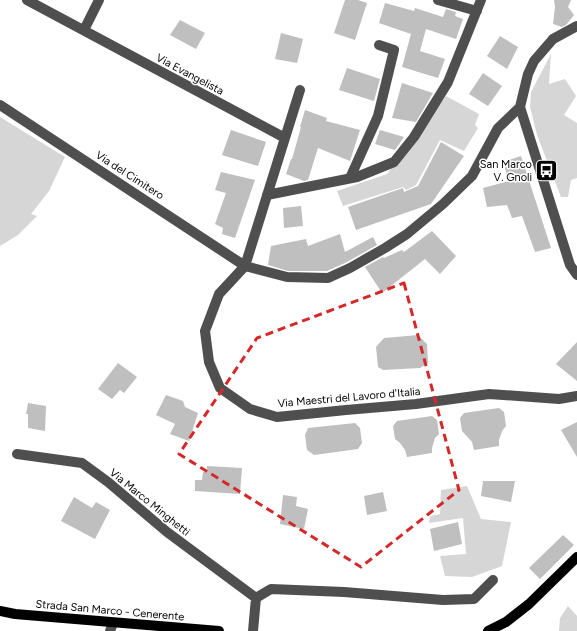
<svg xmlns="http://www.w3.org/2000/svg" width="577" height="631" font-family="Figtree,sans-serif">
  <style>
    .green { fill: #d6d6d6 }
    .building { fill: #bfbfbf }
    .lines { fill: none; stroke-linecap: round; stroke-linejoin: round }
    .minor { stroke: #4f4f4f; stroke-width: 10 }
    .major { stroke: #000; stroke-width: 10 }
    .marked { fill: none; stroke: #d62828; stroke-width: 3; stroke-dasharray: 8 5; stroke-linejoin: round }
    .labels { text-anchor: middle; stroke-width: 3; stroke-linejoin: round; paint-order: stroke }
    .street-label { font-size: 11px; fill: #000; stroke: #fff }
    .poi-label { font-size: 11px; fill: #000; stroke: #fff; text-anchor: end }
  </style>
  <rect width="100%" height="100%" fill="#fff"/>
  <path class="green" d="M 551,54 L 549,84 L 565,79 L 576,96 L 564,115 L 577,123 L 577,178 L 571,180 L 568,197 L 561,197 L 537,135 L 530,107 L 531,92 Z
    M 446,96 L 479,114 L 475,125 L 478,128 L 464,151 L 440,140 L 416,185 L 406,190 L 403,187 L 343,206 L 337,191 L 387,174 Z
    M 0,117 L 65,157 L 49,191 L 31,214 L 37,216 L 18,235 L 0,246 Z
    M 467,486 L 481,519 L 511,522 L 502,566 L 472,577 L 445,576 L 440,556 L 466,554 L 463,518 L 429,523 L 430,516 L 440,514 L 441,490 Z
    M 568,606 L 577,616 L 577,631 L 559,631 L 560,618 Z"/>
  <path class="building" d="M 345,0 L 358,0 L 367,3 L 355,40 L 334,33 Z
    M 554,0 L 571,0 L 568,7 L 574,15 L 566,25 L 562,27 L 553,24 L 555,7 Z
    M 385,3 L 414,11 L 415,8 L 443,17 L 446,9 L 456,12 L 455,16 L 463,19 L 456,39 L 426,29 L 420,51 L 445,59 L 438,78 L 402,67 L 411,34 L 379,23 Z
    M 180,20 L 205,33 L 196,49 L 170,35 Z
    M 281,33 L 303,39 L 297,63 L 275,59 Z
    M 500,36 L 518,47 L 507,69 L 487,56 Z
    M 347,68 L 380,79 L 374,101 L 339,90 Z
    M 483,73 L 502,86 L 488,106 L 469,94 Z
    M 402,83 L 433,93 L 416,122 L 392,118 Z
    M 305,110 L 327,118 L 326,121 L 360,130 L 350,161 L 318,148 L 308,180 L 304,181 L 286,174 L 291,159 L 292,159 L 301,127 L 300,127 Z
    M 231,130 L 266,142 L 258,166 L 222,155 Z
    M 380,130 L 404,137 L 395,150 L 375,144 Z
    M 441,142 L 464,156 L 431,204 L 356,230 L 348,207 L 403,188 L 404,192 L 418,186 Z
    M 521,156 L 551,248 L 535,252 L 522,216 L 512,218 L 507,205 L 487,207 L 483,188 L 509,181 L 503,162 Z
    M 221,172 L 255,180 L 235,238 L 222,234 L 223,228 L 215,224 L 226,193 L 215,190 Z
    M 301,206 L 303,226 L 284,228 L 283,208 Z
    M 432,231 L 456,256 L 440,274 L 425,259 L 382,293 L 365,267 L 383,257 L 384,258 L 402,250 L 404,252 Z
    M 340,234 L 345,252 L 373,237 L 377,245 L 347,262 L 327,271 L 288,271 L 268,265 L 271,246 L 306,239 L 308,246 Z
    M 418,335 L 427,344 L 428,363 L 420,368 L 383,370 L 378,367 L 376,347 L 384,338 Z
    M 577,342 L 577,381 L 556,364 Z
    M 118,363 L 137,377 L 124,393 L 120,390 L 112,399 L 98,389 Z
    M 166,395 L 183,401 L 185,407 L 198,413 L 189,441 L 170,434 L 175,424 L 156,415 Z
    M 28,403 L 46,406 L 45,431 L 28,428 L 28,414 L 26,414 Z
    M 499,408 L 504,412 L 506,426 L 502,431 L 499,440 L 499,446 L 474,450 L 472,442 L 462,431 L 460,418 L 464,413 Z
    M 432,416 L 437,420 L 439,434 L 435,438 L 432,448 L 432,453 L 407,457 L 405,450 L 400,443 L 395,439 L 393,426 L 397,421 Z
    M 577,422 L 577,457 L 561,430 Z
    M 355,423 L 360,428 L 362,443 L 358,449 L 314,455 L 307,450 L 305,435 L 308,428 Z
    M 207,466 L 242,468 L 240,494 L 195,491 L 195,480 L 202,480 L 203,472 L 207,472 Z
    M 483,481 L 515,481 L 511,502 L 481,496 Z
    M 383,492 L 387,511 L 367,515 L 364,496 Z
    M 283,495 L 297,497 L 296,506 L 308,509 L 304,529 L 280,524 Z
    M 74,497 L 92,508 L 96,502 L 110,510 L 95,539 L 61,521 Z
    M 458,522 L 462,544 L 434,551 L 430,529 Z
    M 563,535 L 574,545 L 540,579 L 529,568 Z"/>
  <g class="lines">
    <path class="minor" d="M 27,0 L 285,138
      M 438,0 L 477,11
      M 577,26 L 553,39 L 534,61 L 528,74 L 520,107 L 570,265 L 577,275
      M 84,30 L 99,0
      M 300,90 L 245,266 L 219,294 L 205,331 L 209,362 L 220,388 L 250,409 L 277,417 L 346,410 L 416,404 L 489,394 L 559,399 L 577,396
      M 0,105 L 245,266 L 287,277 L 328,278 L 350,268 L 385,248 L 407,234 L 443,204 L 472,176 L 498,128 L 520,107
      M 350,178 L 378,116 L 394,50 L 379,45
      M 267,195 L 357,177 L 394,162 L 414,137 L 448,82 L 481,0
      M 17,454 L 82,463 L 108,482 L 167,532 L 256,598
      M 110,631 L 113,623
      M 253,631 L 256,598 L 271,589 L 344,592 L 443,600 L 474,599 L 493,580"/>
    <path class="major" d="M 0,611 L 15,614 L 219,631
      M 488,631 L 506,622 L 529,604 L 577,557"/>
  </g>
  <path class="marked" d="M 404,283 L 459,490 L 361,567 L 179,454 L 257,338 Z"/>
  <defs>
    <symbol id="bus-square" viewBox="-11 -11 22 22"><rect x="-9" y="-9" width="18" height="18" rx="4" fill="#000" stroke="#fff"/><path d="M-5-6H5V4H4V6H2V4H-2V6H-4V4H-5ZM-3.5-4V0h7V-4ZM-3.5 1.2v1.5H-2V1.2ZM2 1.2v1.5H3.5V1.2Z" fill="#fff"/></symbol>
  </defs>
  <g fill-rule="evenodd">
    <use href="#bus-square" x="534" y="158" width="25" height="25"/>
  </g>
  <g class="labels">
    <g class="street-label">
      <text transform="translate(190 74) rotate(28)" y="4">Via Evangelista</text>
      <text transform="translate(130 175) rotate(33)" y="4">Via del Cimitero</text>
      <text transform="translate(349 397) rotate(-5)" y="4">Via Maestri del Lavoro d'Italia</text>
      <text transform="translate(150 502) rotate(39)" y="4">Via Marco Minghetti</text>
      <text transform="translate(110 610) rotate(5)" y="4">Strada San Marco - Cenerente</text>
    </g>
    <g class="poi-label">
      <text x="532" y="168">San Marco<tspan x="532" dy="13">V. Gnoli</tspan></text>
    </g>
  </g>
</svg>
